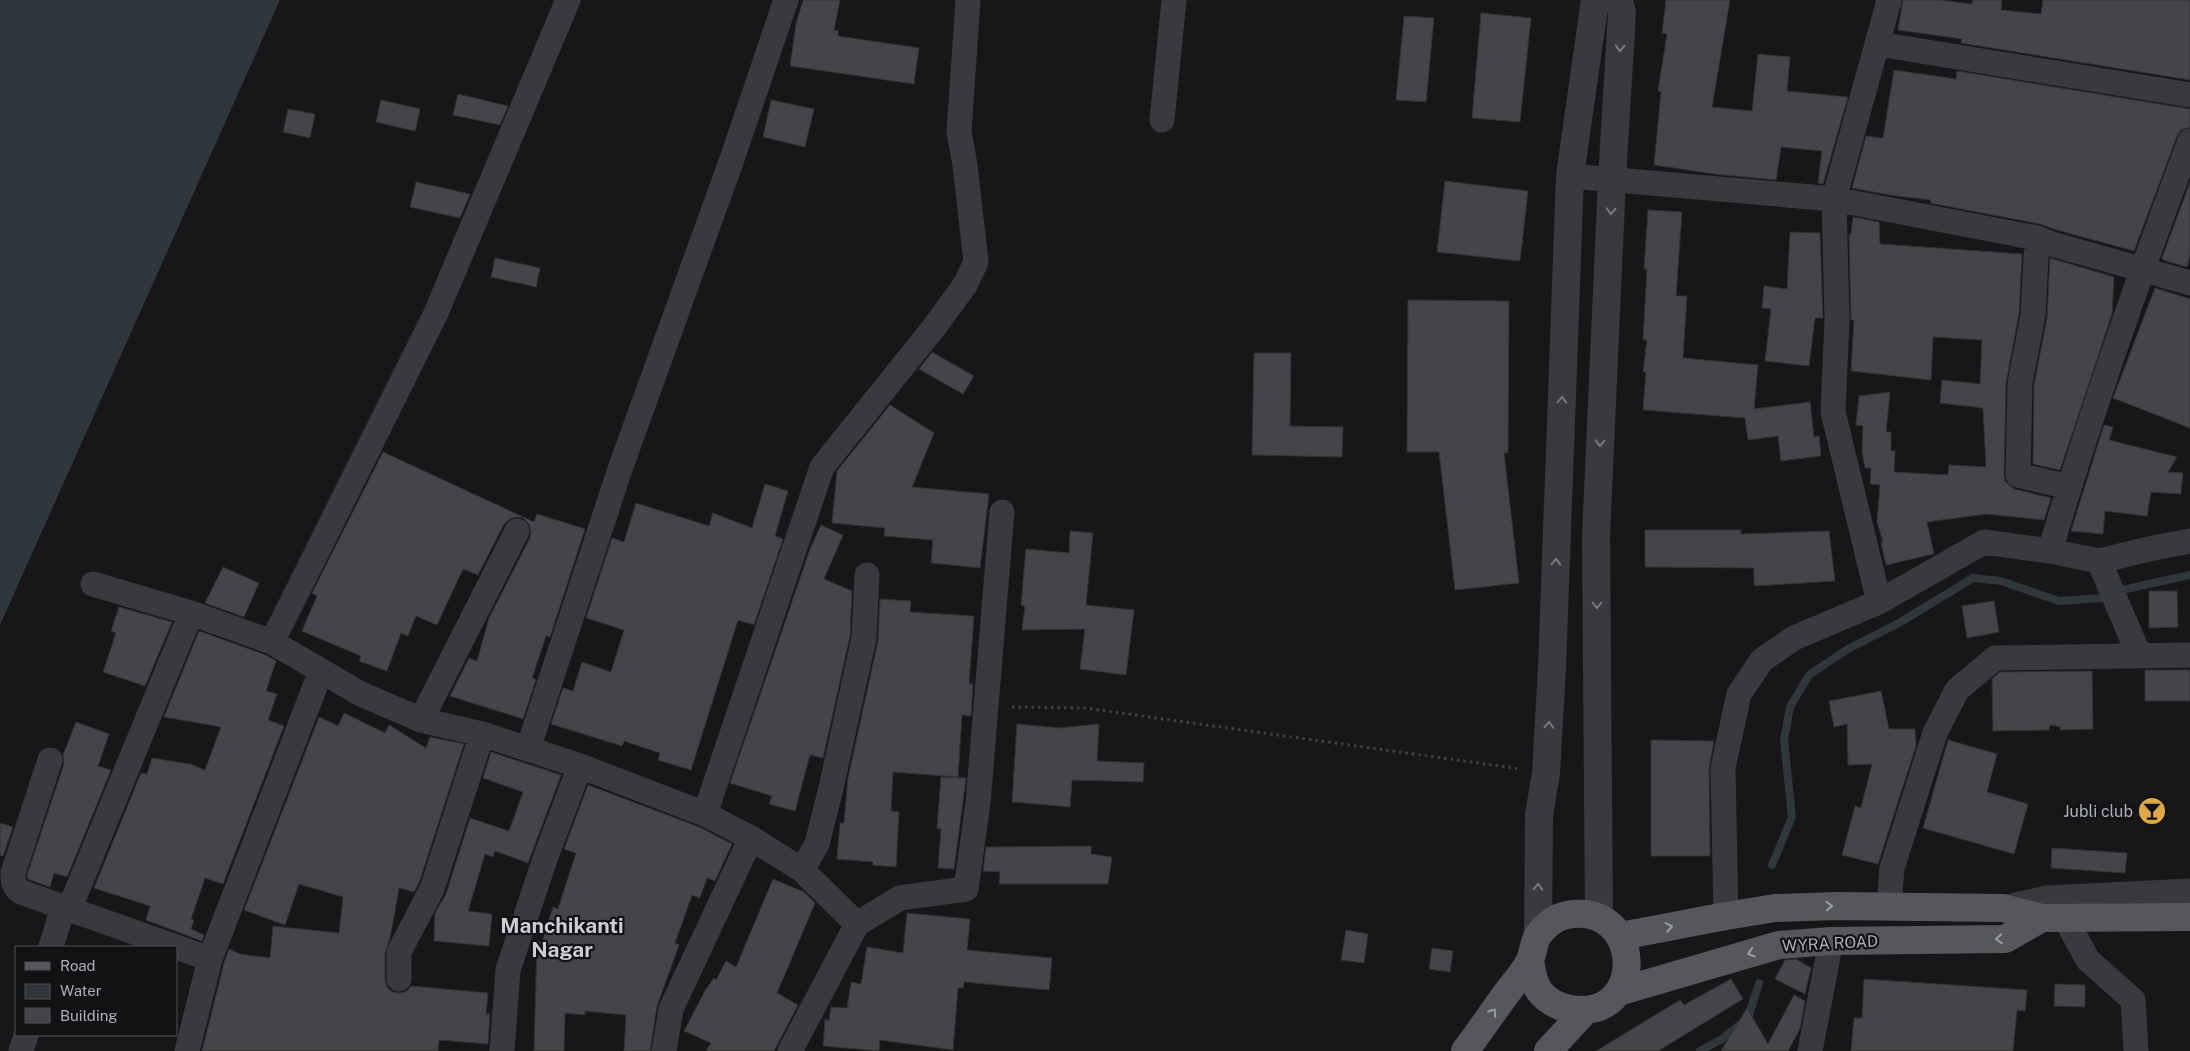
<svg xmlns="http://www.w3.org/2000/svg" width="2190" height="1051" font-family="'Public Sans',sans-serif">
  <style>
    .water { fill: #2f363c }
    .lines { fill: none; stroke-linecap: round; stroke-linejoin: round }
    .stream { stroke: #2f363c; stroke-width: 8 }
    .building { fill: #444549; stroke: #323235 }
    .path { stroke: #3f4145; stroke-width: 3; stroke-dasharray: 2.5 4; stroke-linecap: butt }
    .minor { stroke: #393a3e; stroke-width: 25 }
    .tertiary { stroke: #393a3e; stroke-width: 28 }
    .primary { stroke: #55575c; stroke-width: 28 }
    .oneway { stroke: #787a81 }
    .oneway2 { stroke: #9a9da6 }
    .labels { text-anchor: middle; stroke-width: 4.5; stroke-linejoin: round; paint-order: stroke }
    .poi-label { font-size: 16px; fill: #abafb8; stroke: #121214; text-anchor: end }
    .street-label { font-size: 16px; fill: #abafb8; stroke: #121214 }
    .district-label { font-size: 21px; font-weight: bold; fill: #cbced4; stroke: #121214 }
  </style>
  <rect width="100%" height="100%" fill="#171719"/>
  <path class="water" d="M 0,0 L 280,0 L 0,625 Z"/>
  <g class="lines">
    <path class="stream" d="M 1772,865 L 1792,817 L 1784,740 L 1790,707 L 1809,675 L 1848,649 L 1899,623 L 1973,578 L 2001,581 L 2059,601 L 2103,598 L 2122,590 L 2190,575
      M 1700,1051 L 1722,1039 L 1748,1018 L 1759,983"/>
  </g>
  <path class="building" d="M 803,0 L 840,0 L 834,30 L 838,31 L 838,36 L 919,48 L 914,84 L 790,66 L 796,24 Z
    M 1666,0 L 1730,0 L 1712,107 L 1752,111 L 1758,54 L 1790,57 L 1787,91 L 1848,97 L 1823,184 L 1818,183 L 1822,151 L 1781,147 L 1776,180 L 1715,174 L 1654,165 L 1661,92 L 1658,91 L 1667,34 L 1662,33 Z
    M 1903,0 L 1939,0 L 1972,4 L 1973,0 L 2002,0 L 2001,10 L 2041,14 L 2043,0 L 2190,0 L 2190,80 L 1961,43 L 1962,39 L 1898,30 Z
    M 1481,13 L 1531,18 L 1520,122 L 1472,118 Z
    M 1404,16 L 1434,18 L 1426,102 L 1396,100 Z
    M 1894,70 L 1956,79 L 1957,71 L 2190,109 L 2190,127 L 2181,130 L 2177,136 L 2134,251 L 2057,230 L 2040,224 L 1930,203 L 1931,200 L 1890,195 L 1852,188 L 1866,136 L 1883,138 Z
    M 458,94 L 508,106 L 500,125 L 453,115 Z
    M 381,100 L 420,109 L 415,131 L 376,122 Z
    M 771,100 L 814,109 L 805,147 L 763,137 Z
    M 288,109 L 315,114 L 310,138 L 283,132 Z
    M 1445,181 L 1528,191 L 1520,261 L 1437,252 Z
    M 416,182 L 470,194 L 460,218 L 410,207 Z
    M 2190,182 L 2190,255 L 2187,267 L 2163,260 L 2162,258 Z
    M 1648,210 L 1682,212 L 1676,296 L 1687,296 L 1683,358 L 1758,365 L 1754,409 L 1810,402 L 1814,437 L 1819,436 L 1821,456 L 1781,461 L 1778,436 L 1748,440 L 1745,418 L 1643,410 L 1646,372 L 1643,372 L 1647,340 L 1643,340 L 1647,269 L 1644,269 Z
    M 1853,217 L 1879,222 L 1880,244 L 2022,254 L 2019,313 L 2006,383 L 2004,475 L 2005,481 L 2014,489 L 2051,498 L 2044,520 L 1986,514 L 1927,522 L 1934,554 L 1886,565 L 1881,542 L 1883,542 L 1877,522 L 1880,485 L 1870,484 L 1871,468 L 1865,468 L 1862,452 L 1863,426 L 1856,425 L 1859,396 L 1890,392 L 1886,432 L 1891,432 L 1891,451 L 1895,451 L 1894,472 L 1948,475 L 1949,465 L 1986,467 L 1983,408 L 1940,403 L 1942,380 L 1980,384 L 1982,340 L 1933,337 L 1931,380 L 1851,371 L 1854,320 L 1851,320 L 1849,234 L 1851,234 Z
    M 1790,232 L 1820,233 L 1823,318 L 1815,318 L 1809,366 L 1765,361 L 1771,309 L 1762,308 L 1764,286 L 1787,289 Z
    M 495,258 L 540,268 L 536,287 L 491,277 Z
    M 2050,258 L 2114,277 L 2112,314 L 2060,470 L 2033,464 L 2034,385 L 2047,318 Z
    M 2155,288 L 2190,299 L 2190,428 L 2113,398 Z
    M 1408,300 L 1509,301 L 1508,453 L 1504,453 L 1519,583 L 1455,590 L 1439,452 L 1407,452 Z
    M 932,352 L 974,376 L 963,394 L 919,369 Z
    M 1254,353 L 1291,353 L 1290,426 L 1343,427 L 1342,457 L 1252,455 Z
    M 890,405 L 934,433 L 912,487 L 989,494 L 980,568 L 931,563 L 933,540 L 884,536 L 885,528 L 832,523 L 837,471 Z
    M 2104,425 L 2113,427 L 2109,440 L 2177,457 L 2168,472 L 2183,473 L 2181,494 L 2151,492 L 2147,516 L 2105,511 L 2103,534 L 2071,531 Z
    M 383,452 L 534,522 L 537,514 L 585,529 L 550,637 L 546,636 L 532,678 L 536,680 L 523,719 L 450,696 L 469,658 L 477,661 L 489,618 L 530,538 L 531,531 L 529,524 L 523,518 L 516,517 L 510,519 L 504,524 L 478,575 L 463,569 L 437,625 L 416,616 L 408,636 L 401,633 L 387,671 L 359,661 L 361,656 L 302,631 L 317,596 L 312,593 Z
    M 765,484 L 788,491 L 775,536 L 783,539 L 754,625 L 738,620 L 691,770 L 658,760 L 660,753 L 624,741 L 622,746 L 551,724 L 563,688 L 573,691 L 582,662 L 611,672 L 624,630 L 586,618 L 612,538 L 624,542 L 636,503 L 709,526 L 713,513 L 752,528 Z
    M 821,525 L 843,535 L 824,579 L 852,591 L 850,636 L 823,758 L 810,755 L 795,811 L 769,804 L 772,796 L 730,783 L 810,549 Z
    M 1645,530 L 1741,530 L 1741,534 L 1829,531 L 1835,581 L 1754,586 L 1754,568 L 1645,567 Z
    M 1070,531 L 1093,533 L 1086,605 L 1134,610 L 1126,675 L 1080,669 L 1085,629 L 1022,630 L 1025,606 L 1021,605 L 1026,549 L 1069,553 Z
    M 223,567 L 259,583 L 244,617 L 205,603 Z
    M 2149,591 L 2177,591 L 2178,627 L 2149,628 Z
    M 880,599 L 911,601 L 910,612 L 974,616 L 969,684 L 973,684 L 971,716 L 962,715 L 958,777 L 893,772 L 891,811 L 899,812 L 896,867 L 873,865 L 873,862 L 837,859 L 840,823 L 844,823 L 848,778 L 878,641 Z
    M 1994,601 L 1999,632 L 1967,638 L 1962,606 Z
    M 119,607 L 172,622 L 145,686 L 103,672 L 116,633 L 111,631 Z
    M 199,631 L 266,655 L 276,661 L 266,691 L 277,694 L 268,720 L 284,726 L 223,884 L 205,878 L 191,919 L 194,920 L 191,929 L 204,935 L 202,941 L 146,920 L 150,906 L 94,888 L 141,773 L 147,774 L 152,758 L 190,764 L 205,770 L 221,727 L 164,717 Z
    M 2145,670 L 2190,670 L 2190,701 L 2145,701 Z
    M 2092,671 L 2093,729 L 2060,730 L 2061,727 L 2050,725 L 2049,730 L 1993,731 L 1992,679 L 2000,672 Z
    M 1881,691 L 1889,729 L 1915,729 L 1916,746 L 1878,864 L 1842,855 L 1855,806 L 1861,808 L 1872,764 L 1848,765 L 1847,724 L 1834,727 L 1829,701 Z
    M 344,713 L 385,733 L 389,725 L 426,748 L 430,737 L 464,744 L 419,883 L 414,892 L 399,888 L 390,938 L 385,952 L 385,979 L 387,987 L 392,992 L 399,993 L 406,992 L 411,986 L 488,993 L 486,1014 L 490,1014 L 488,1044 L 439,1040 L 438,1051 L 202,1051 L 224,963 L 229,949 L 240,954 L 270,958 L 273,926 L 339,933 L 343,897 L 299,884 L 285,925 L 244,910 L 319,717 L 338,726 Z
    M 76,722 L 109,734 L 98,766 L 111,770 L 67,877 L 54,873 L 50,887 L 28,879 L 27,875 L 64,764 L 63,755 Z
    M 1017,724 L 1060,728 L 1099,724 L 1097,761 L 1144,763 L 1143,782 L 1072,780 L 1070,807 L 1012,802 Z
    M 1651,740 L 1714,741 L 1709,768 L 1710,856 L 1651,856 Z
    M 1948,740 L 1997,754 L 1987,792 L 2028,804 L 2014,854 L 1923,828 Z
    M 491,752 L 561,775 L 528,863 L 495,851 L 493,857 L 485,854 L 468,911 L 492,914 L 489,946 L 434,941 L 435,913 L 446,894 L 470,818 L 509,831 L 523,792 L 483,778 Z
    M 941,777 L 966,778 L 954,869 L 938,868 L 941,829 L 937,828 Z
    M 588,785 L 699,827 L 732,844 L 715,881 L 707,878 L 700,898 L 692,895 L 675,943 L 679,945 L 657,1006 L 650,1051 L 624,1051 L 626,1015 L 585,1011 L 585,1015 L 565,1013 L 564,1051 L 534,1051 L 537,941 L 542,942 L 553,907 L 558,909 L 576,853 L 564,849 Z
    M 0,823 L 13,827 L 3,856 L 0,855 Z
    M 1091,846 L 1091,854 L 1112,857 L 1108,884 L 999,884 L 1000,872 L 983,871 L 986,847 Z
    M 2052,848 L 2127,853 L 2125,873 L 2051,868 Z
    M 773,879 L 804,892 L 815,903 L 777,993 L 798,1005 L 774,1051 L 706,1051 L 711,1043 L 684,1031 L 706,989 L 714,978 L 716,980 L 726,961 L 736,967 Z
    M 907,913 L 970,919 L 967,950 L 1052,958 L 1049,990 L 964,982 L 963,988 L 958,988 L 953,1050 L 880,1040 L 879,1051 L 823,1046 L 825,1019 L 829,1021 L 831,1007 L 847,1008 L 851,982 L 861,984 L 867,947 L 903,953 Z
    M 1346,930 L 1368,934 L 1364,963 L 1341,960 Z
    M 1432,948 L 1453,951 L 1450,972 L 1429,969 Z
    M 1796,959 L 1811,968 L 1805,994 L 1775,979 L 1785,960 Z
    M 1731,979 L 1743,999 L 1658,1051 L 1596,1051 L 1680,1000 L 1684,1005 Z
    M 1864,979 L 2027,990 L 2025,1011 L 2017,1010 L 2013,1051 L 1851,1051 L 1854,1018 L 1862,1018 Z
    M 2055,984 L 2085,985 L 2085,1007 L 2054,1006 Z
    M 1794,995 L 1805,1001 L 1800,1029 L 1788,1051 L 1721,1051 L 1747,1008 L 1768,1044 Z"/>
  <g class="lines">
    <path class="path" d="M 1012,707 L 1085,708 L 1521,769"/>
    <path class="minor" d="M 1878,44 L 2190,95
      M 1162,120 L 1174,0
      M 1570,176 L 1834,199 L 2037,238 L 2052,244 L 2190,283
      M 2037,238 L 2033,315 L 2020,383 L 2018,475 L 2069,487
      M 2050,551 C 2091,412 2139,276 2190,141
      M 2099,561 L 2139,655
      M 93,584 L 191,613 L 272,642 L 359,693 L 421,720 L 482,734 L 580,766 L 705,814 L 751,838 L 802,870 L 857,924
      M 1879,602 L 1833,412 L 1837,320 L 1834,199 L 1889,1
      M 272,642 L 436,313 L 568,0
      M 421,720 L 517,531
      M 528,749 L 620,469 L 732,159 L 786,0
      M 50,760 L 13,873 C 13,882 14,887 21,892 L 210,959 L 321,671
      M 705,814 L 822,467 L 935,326 L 965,285 L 976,262 L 965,165 L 959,132 L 968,0
      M 802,870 L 817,844 L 831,788 L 864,638 L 867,575
      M 1889,906 L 1892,868 L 1935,733 L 1957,690 L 1995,658 L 2190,655
      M 2003,908 L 2047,898 L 2190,891
      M 69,910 L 191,613
      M 1726,916 L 1723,768 L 1739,694 L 1762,660 L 1794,638 L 1879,602 L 1984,542 L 2050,551 L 2099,561 L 2158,547 L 2190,541
      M 2065,918 L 2088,960 L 2133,1000 L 2136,1051
      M 51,947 L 63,907
      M 399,979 L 399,952 L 432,889 L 482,734
      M 21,1051 L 26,1035
      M 187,1051 L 210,959
      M 502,1051 L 508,970 L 546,856 L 580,766
      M 664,1051 L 671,1009 L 751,838
      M 790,1051 L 857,924 L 900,898 L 966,889 L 978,803 L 1002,512
      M 1810,1051 L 1831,941"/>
    <path class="tertiary" d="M 1599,918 L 1596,536 L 1612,179 L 1622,13 L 1619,0
      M 1538,935 L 1539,815 L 1546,773 L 1552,668 L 1570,176 L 1595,0"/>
    <path class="primary" d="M 1621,936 L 1726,916 L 1775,908 L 1836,906 L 2003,908 L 2042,918 L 2190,917
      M 1618,992 L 1779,945 L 1831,941 L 2005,939 L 2042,918
      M 1465,1051 C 1480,1031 1494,1010 1509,990 C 1516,981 1524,972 1529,962 C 1534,953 1533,941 1539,934 C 1546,925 1556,917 1567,915 C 1644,901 1648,1022 1570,1009 C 1558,1007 1543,999 1537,987 C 1533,980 1532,970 1530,962
      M 1548,1051 L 1585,1011"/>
  </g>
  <defs><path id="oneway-chevron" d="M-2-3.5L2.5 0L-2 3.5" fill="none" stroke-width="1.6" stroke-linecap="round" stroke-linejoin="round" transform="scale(1.25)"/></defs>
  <g class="oneway">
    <use href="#oneway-chevron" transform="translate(1620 48) rotate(93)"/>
    <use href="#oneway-chevron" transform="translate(1611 211) rotate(93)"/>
    <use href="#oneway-chevron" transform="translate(1562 400) rotate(-88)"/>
    <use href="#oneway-chevron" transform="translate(1600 443) rotate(93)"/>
    <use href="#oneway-chevron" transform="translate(1556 562) rotate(-88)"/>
    <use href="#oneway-chevron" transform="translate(1597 605) rotate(90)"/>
    <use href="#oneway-chevron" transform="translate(1549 725) rotate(-87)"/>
    <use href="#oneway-chevron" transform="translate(1538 887) rotate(-89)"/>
  </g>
  <g class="oneway2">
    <use href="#oneway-chevron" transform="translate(1829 906) rotate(-2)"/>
    <use href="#oneway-chevron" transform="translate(1669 927) rotate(-11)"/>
    <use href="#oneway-chevron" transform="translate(1999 939) rotate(175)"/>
    <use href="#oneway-chevron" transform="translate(1751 953) rotate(164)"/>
    <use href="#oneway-chevron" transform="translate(1493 1012) rotate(-54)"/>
  </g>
  <defs>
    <symbol id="bar-disc" viewBox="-11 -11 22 22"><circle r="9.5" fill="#e0a948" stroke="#121214"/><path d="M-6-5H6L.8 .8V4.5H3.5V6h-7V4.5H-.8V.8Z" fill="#111"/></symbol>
  </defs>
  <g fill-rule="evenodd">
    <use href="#bar-disc" x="2136" y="795" width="32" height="32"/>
  </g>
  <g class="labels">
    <g class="poi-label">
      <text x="2133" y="817">Jubli club</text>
    </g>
    <g class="street-label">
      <text transform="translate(1830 943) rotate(-3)" y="6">WYRA ROAD</text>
    </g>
    <g class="district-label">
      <text x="562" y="933">Manchikanti<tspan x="562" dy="24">Nagar</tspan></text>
    </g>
  </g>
  <rect x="15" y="946" width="162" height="90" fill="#121214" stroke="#4f5156"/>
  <rect x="25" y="962" width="25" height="8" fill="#55575c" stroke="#4f5156"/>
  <text x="60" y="971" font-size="15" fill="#abafb8">Road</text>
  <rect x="25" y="984" width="25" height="15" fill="#2f363c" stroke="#4f5156"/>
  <text x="60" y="996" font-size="15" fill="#abafb8">Water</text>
  <rect x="25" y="1008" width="25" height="15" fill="#444549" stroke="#4f5156"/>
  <text x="60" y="1021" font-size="15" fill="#abafb8">Building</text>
</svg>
